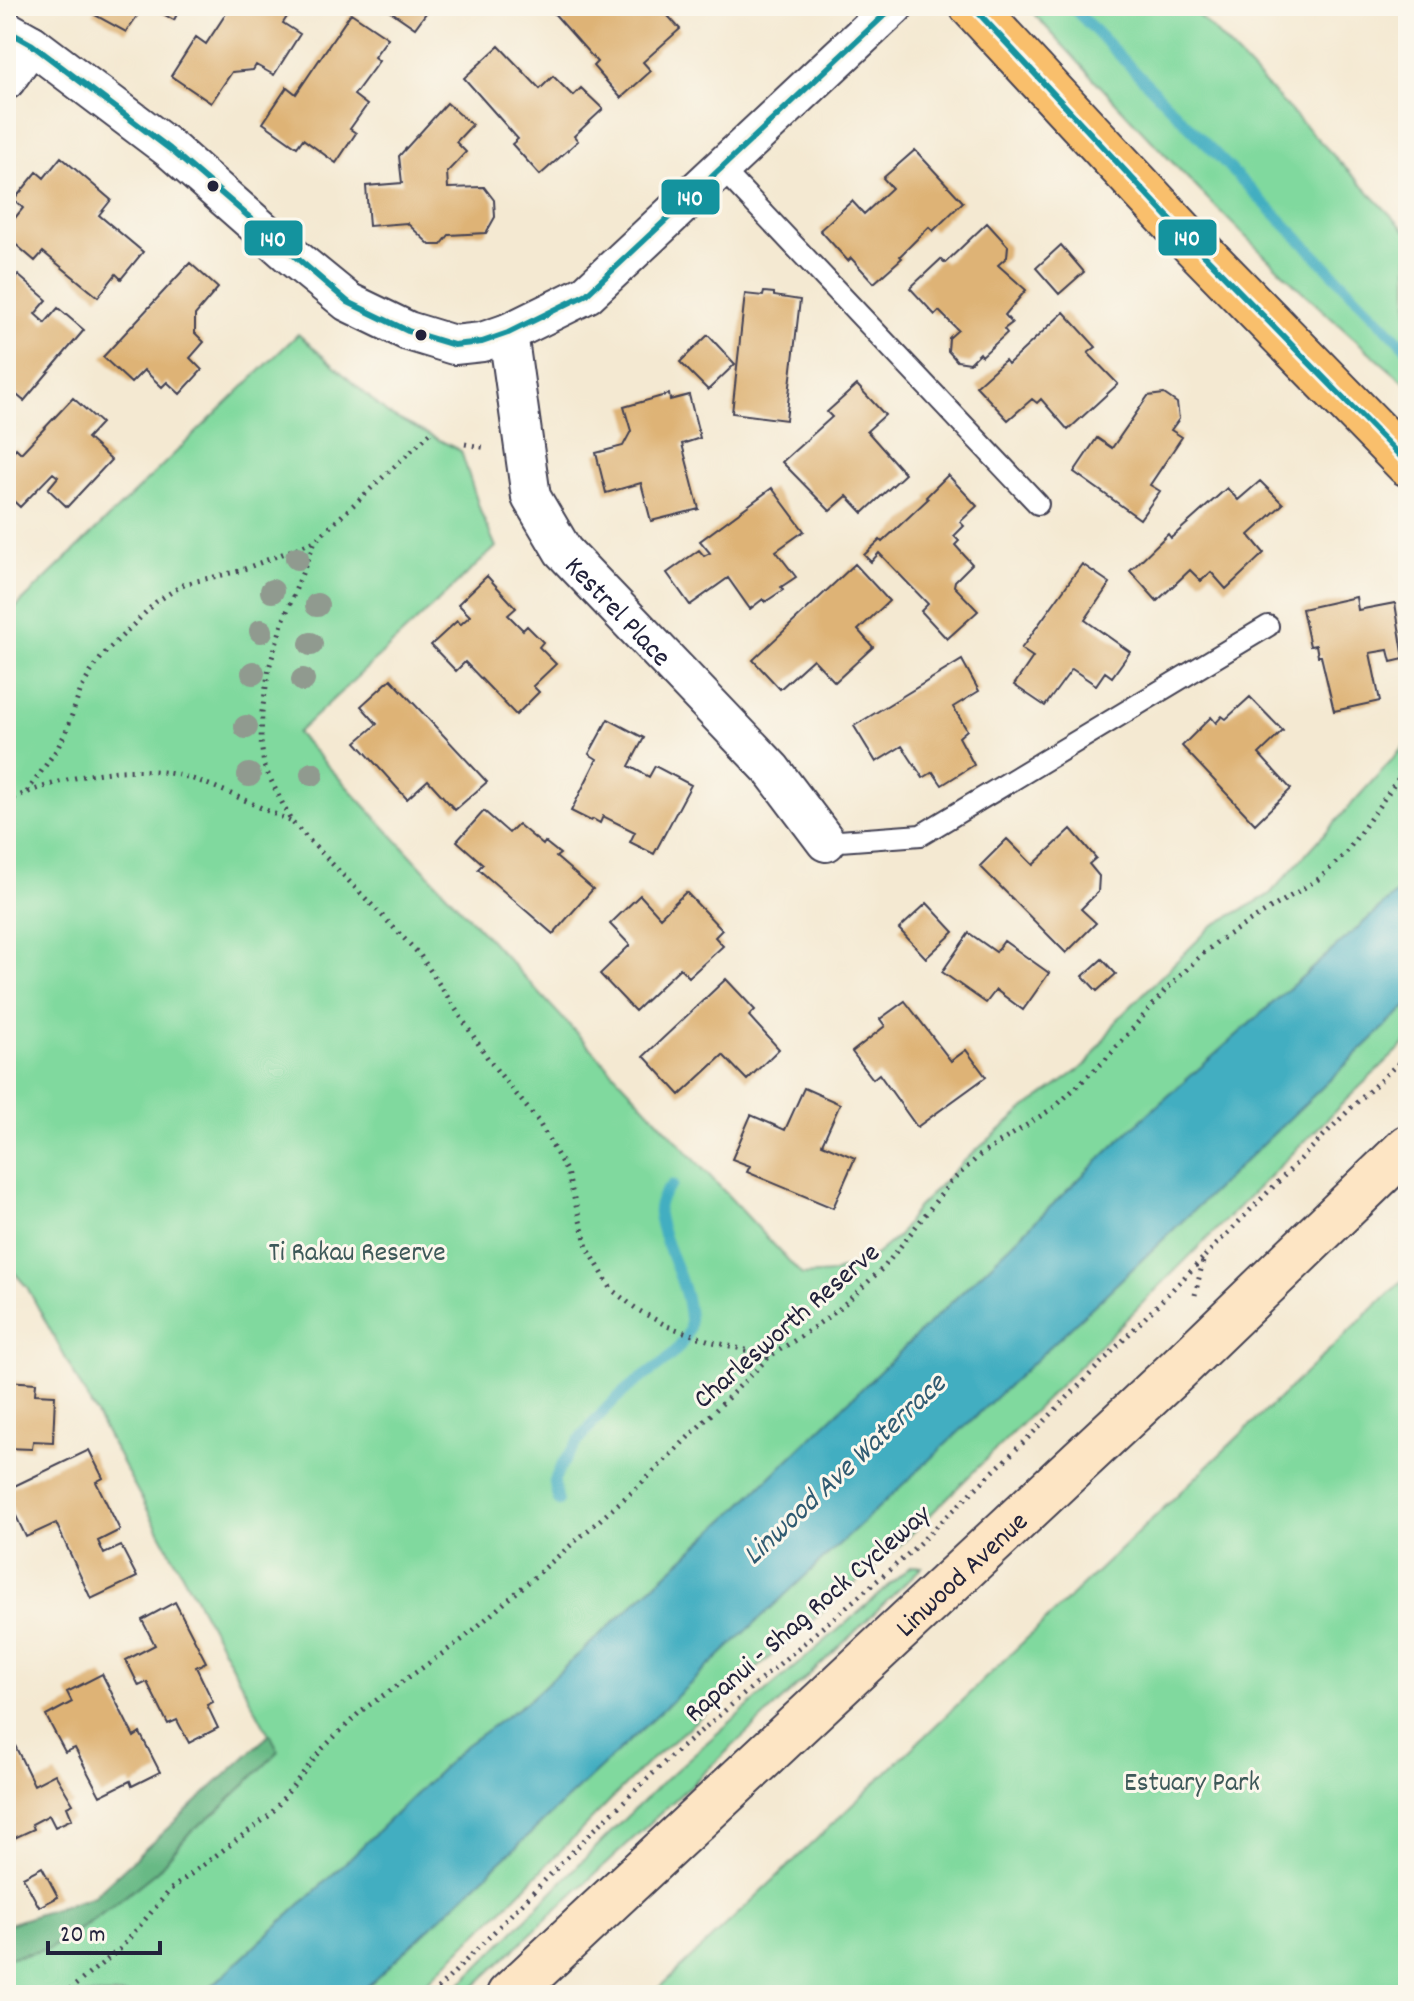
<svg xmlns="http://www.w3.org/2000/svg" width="1414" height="2001" font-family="Dekko,sans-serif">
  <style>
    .green { fill: #80d99e; stroke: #517e6c; stroke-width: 2 }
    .forest { fill: #68b985; stroke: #456e60; stroke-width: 2 }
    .water { fill: #43aec1; stroke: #32687e; stroke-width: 2 }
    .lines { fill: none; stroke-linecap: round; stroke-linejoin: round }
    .stream { stroke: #43aec1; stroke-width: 11 }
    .building { fill: #deb376 }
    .lane-casing { stroke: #424052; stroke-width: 24 }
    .street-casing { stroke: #424052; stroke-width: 42 }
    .secondary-casing { stroke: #424052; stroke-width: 48 }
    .highway-casing { stroke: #424052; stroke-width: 48 }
    .path { stroke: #424052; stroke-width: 5; stroke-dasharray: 2 6; stroke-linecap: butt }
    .lane { stroke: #fff; stroke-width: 20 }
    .street { stroke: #fff; stroke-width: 38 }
    .secondary { stroke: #fde5c4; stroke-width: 44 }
    .highway { stroke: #f9bf6c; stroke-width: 44 }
    .bus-1-casing { stroke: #fbf7ec; stroke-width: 12 }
    .bus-1 { stroke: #14939e; stroke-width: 6 }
    .tree { fill: #909a8f }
    .bus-dot { fill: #22223b; stroke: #fbf7ec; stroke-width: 3 }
    .labels { text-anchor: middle; stroke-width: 6; stroke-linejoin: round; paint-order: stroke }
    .street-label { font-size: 28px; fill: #22223b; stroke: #fbf7ec }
    .park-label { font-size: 28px; fill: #3e5959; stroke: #fbf7ec }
    .water-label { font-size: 30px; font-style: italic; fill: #2f5a71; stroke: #fbf7ec }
    .line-badge { stroke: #fbf7ec; stroke-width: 3 }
    .badge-label { font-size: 22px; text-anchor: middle; font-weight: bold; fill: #fff }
  </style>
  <rect width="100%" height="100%" fill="#fbf7ec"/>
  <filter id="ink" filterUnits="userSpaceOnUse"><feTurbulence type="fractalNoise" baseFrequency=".0125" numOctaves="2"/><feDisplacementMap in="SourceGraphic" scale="16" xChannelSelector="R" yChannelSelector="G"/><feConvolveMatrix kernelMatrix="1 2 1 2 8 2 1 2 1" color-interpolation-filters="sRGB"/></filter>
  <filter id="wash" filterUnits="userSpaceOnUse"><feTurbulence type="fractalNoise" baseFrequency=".006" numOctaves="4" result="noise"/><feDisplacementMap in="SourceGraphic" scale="32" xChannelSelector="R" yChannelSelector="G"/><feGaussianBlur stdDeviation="1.8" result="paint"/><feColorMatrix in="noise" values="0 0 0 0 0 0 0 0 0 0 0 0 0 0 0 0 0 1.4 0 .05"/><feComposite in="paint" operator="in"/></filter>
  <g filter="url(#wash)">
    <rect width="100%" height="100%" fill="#f4e9d2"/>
    <path class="green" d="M 1027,6 L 1190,6 L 1408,233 L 1408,385 C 1270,270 1147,138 1027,6 Z
      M 298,334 L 388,414 L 461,451 L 481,513 L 496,547 L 297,733 L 802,1275 L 834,1273 L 875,1255 L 898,1236 L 917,1208 L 965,1160 L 1023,1110 L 1087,1064 L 1118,1019 L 1212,926 L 1269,895 L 1408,742 L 1408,883 L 1130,1130 L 739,1507 L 529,1700 L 465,1746 L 343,1865 L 202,1995 L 6,1995 L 6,1958 L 30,1954 L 69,1937 L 114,1905 L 157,1871 L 190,1832 L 218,1811 L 278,1751 L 27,1287 L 6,1263 L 6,617 Z
      M 1408,1005 L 1408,1041 L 1347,1099 L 902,1543 L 646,1764 L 513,1899 L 413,1995 L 358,1995 L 1106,1294 Z
      M 1408,1275 L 1408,1995 L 651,1995 L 739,1913 Z
      M 915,1566 L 922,1567 L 836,1650 L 465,1995 L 449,1995 C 517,1930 580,1861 648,1796 C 732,1716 824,1645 910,1567 Z"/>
    <path class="forest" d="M 270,1734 L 279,1751 L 218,1811 L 190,1832 L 157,1871 L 114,1905 L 49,1949 L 6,1958 L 6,1925 L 94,1896 Z"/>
    <path class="water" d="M 1408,883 L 1408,1005 L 1106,1294 L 358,1995 L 202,1995 L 343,1865 L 465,1746 L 529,1700 L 739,1507 L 1130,1130 Z"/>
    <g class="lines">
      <path class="stream" d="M 1071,6 L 1408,350
        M 558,1501 L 554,1481 C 566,1452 603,1409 627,1389 C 648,1372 679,1357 689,1330 C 691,1323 689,1313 688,1306 C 683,1275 665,1248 659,1218 C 656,1205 663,1193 672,1185"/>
    </g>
    <g id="blocks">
      <path class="building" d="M 98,6 L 144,6 L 126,32 L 93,14 Z
        M 149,6 L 181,6 L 174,20 Z
        M 231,6 L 294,6 L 283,23 L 300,34 L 274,75 L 256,65 L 253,70 L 232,72 L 211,103 L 171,76 L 196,37 L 206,44 Z
        M 383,6 L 431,6 L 415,28 Z
        M 558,6 L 643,6 L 649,13 L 659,6 L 680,29 L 643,62 L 651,71 L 621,98 L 593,66 L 597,62 L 552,11 Z
        M 351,13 L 388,38 L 374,57 L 379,61 L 354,95 L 367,105 L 350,129 L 356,133 L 336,163 L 303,139 L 297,147 L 263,123 L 287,87 L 296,94 Z
        M 499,46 L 540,89 L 553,76 L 573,96 L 581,88 L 603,109 L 574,136 L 578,141 L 540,175 L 512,144 L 518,139 L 464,78 Z
        M 447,103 L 472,125 L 456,142 L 466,152 L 447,172 L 448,188 L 484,187 L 494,200 L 495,217 L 486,233 L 449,235 L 441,245 L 430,245 L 407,223 L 369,226 L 366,186 L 402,183 L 399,156 Z
        M 915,150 L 963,202 L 933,231 L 929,227 L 900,256 L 902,258 L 874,283 L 851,258 L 848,261 L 820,230 L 852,201 L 864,214 L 892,188 L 883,178 Z
        M 61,157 L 111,200 L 99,215 L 143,252 L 121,279 L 116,274 L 98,297 L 43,252 L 35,261 L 6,236 L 6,229 L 23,208 L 14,200 L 37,172 L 44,178 Z
        M 987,223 L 1008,246 L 1007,257 L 998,265 L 1026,290 L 1005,315 L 1012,323 L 1004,329 L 1007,333 L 982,356 L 980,353 L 970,363 L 957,361 L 948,351 L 949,338 L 958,330 L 939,311 L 935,315 L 910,288 L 941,259 L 945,263 Z
        M 1061,245 L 1084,272 L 1059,294 L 1036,268 Z
        M 190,263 L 218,288 L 195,315 L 195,333 L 204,342 L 190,358 L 202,370 L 180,394 L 167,382 L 162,387 L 144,370 L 131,383 L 103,357 Z
        M 18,275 L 47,300 L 35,314 L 45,323 L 58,308 L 84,330 L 24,401 L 6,386 L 6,289 Z
        M 764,292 L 774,293 L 774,296 L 800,300 L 786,420 L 732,413 L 745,294 L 763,296 Z
        M 1064,312 L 1096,347 L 1088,353 L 1118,384 L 1068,430 L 1041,399 L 1037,403 L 1032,399 L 1008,420 L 976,386 L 1005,360 L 1008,364 Z
        M 708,335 L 735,364 L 708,390 L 680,362 Z
        M 857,385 L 885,415 L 867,431 L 905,474 L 863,513 L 847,496 L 830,511 L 782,462 L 832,417 L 827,412 Z
        M 669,394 L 670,400 L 689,395 L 700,438 L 682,444 L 699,509 L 651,521 L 641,483 L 606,493 L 596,453 L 623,446 L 631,431 L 624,407 Z
        M 1164,394 L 1177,403 L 1179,419 L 1171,430 L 1182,437 L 1150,485 L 1160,491 L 1140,519 L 1074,472 L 1097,438 L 1112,448 L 1148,396 Z
        M 73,398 L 101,423 L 87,438 L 111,460 L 67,507 L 48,489 L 58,477 L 53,473 L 20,507 L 6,494 L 6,460 L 16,448 L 21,453 Z
        M 948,475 L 977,506 L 960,522 L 964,526 L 954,536 L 959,541 L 955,545 L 972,564 L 955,581 L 954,586 L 978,611 L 947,639 L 921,611 L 928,604 L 879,553 L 871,562 L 864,555 L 880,540 L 882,542 L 928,499 L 926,497 Z
        M 1260,481 L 1283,504 L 1249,535 L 1264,553 L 1226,589 L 1211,572 L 1201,581 L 1190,570 L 1157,601 L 1130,571 L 1168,534 L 1171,538 L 1227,488 L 1238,500 Z
        M 772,488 L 804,531 L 776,551 L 796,577 L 781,587 L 783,590 L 765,602 L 763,599 L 750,609 L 728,578 L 690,605 L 667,573 L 699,550 L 704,556 L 710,553 L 700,541 Z
        M 855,564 L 889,601 L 858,630 L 873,647 L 835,682 L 813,659 L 780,689 L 753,660 Z
        M 1082,564 L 1110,583 L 1085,620 L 1130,652 L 1112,677 L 1105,672 L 1096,685 L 1072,669 L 1045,706 L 1014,685 L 1033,657 L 1021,649 Z
        M 487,576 L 516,608 L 508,615 L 523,630 L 527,626 L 543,642 L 539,647 L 556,664 L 533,686 L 539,692 L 516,715 L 465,662 L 456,671 L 431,645 L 457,621 L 460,625 L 470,616 L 458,604 Z
        M 1356,597 L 1358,610 L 1395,603 L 1404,659 L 1391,662 L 1388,650 L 1370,653 L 1380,701 L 1334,711 L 1321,656 L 1318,656 L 1316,645 L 1310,646 L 1302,609 Z
        M 962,660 L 979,691 L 953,707 L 967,730 L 959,737 L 974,765 L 942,785 L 933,772 L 923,778 L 902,746 L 876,762 L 854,726 Z
        M 391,679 L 487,782 L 455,810 L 428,780 L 407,799 L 356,742 L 377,724 L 361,706 Z
        M 1250,697 L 1283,731 L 1259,754 L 1291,789 L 1255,824 L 1182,746 L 1211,717 L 1216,723 L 1222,716 L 1226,719 Z
        M 608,719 L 644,738 L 629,766 L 649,777 L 655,766 L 691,785 L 654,854 L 630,842 L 635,832 L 603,816 L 600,823 L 593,819 L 591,821 L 571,811 L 597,759 L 589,754 Z
        M 484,811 L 509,833 L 518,824 L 543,845 L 545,842 L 560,854 L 556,857 L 593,889 L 553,934 L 478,869 L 483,864 L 457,841 Z
        M 1071,829 L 1096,858 L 1089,864 L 1099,876 L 1098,892 L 1081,909 L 1096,923 L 1066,953 L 980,866 L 1007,839 L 1033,865 Z
        M 686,892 L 722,930 L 715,937 L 723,946 L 689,977 L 680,968 L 635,1011 L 600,974 L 630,945 L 610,924 L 640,895 L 660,917 Z
        M 927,903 L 954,932 L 926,958 L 899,929 Z
        M 969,933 L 996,952 L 1004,941 L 1049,973 L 1023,1010 L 996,990 L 986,1003 L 942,972 Z
        M 1102,959 L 1116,974 L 1097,991 L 1083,976 Z
        M 726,979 L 755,1010 L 749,1016 L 779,1049 L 747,1080 L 723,1055 L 680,1095 L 644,1056 Z
        M 905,1001 L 951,1061 L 966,1050 L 986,1077 L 917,1127 L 879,1074 L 873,1079 L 852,1052 L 885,1026 L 880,1019 Z
        M 804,1088 L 840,1104 L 822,1144 L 855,1158 L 833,1208 L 747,1172 L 750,1166 L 732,1159 L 751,1115 L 785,1130 Z
        M 6,1381 L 36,1383 L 35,1394 L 55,1395 L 53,1442 L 33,1441 L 32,1449 L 6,1448 Z
        M 89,1450 L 103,1478 L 96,1482 L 120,1530 L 98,1541 L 104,1554 L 121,1546 L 137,1577 L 91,1599 L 56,1523 L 26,1537 L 6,1495 L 6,1490 Z
        M 175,1602 L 206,1662 L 196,1667 L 213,1702 L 207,1705 L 218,1728 L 189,1743 L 177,1720 L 168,1724 L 147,1682 L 139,1686 L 126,1660 L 155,1645 L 142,1620 Z
        M 102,1674 L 134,1737 L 140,1733 L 160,1772 L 132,1786 L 130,1781 L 100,1796 L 75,1748 L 65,1752 L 46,1716 L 72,1702 L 67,1692 Z
        M 6,1727 L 34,1785 L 55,1774 L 73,1804 L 67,1807 L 72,1819 L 55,1827 L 49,1815 L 32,1824 L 34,1829 L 8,1841 Z
        M 42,1867 L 58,1897 L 39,1907 L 23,1877 Z"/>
    </g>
  </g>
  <g filter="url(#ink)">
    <use href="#blocks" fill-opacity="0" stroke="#424052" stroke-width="2"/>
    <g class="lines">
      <defs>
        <path id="lane" d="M 721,168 L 1038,504
          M 826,842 L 921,835 L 1268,626"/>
        <g id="street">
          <path d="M 6,30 L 31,44 L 170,149 L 288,253 L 348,302 L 408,331 L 454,345 L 482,342 L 508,333 L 587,294 L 894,6"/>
          <path d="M 6,80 L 31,44"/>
          <path id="s1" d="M 508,333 L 531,497 L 563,551 L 771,769 L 826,842"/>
        </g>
        <g id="secondary">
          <path id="s2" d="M 509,1995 L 1176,1371 L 1408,1147"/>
        </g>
        <path id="highway" d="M 972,6 L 1194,245 L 1408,464"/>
      </defs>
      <use href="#lane" class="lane-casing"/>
      <use href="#street" class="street-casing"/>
      <use href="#secondary" class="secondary-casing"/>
      <use href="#highway" class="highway-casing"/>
      <path class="path" d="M 430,433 L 315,541 L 282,624 L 269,668 L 262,712 L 261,742 L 264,766 L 291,821 L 420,955 L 491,1063 L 538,1121 L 567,1172 L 587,1247 L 612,1290 L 638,1310 L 667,1326 L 713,1342 L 770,1356
        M 465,444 L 487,448
        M 27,792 L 57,749 L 66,732 L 81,689 L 91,672 L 103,655 L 156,602 L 184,584 L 239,571 L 315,541
        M 6,801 C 62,777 133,759 193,779 C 226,790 258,807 290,821
        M 1195,1295 L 1204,1257 L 1351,1108 L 1408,1054
        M 63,1995 L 120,1949 L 171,1889 L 270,1815 L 322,1749 L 361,1711 L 463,1639 L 641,1484 L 770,1356 L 803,1335 L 839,1309 L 885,1266 L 950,1183 L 979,1156 L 1056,1106 L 1107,1058 L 1165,991 L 1197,959 L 1218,941 L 1320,878 L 1345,854 L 1408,765
        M 432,1995 L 593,1831 L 668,1759 L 906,1556 L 1032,1434 L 1204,1257"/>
      <use href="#lane" class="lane"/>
      <use href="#street" class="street"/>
      <use href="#secondary" class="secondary"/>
      <use href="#highway" class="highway"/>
      <defs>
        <path id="bus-1" d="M 972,6 L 1194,245 L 1408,464
          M 6,30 L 31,44 L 170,149 L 348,302 L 408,331 L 454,345 L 482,342 L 508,333 L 587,294 L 894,6"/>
      </defs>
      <use href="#bus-1" class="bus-1-casing"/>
      <use href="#bus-1" class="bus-1"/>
    </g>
    <g class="tree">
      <circle cx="297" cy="558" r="12"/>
      <circle cx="272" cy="591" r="12"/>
      <circle cx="317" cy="605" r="12"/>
      <circle cx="261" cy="631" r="12"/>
      <circle cx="311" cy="644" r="12"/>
      <circle cx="253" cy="673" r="12"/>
      <circle cx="303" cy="680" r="12"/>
      <circle cx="246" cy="727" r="12"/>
      <circle cx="312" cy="774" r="12"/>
      <circle cx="249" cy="775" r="12"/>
    </g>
  </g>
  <g class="bus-dot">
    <circle cx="213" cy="186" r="7"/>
    <circle cx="421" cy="335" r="7"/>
  </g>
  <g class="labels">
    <g class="street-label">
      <text dy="10" stroke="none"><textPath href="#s1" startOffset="310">Kestrel Place</textPath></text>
      <text transform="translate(785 1324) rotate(-41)" y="10">Charlesworth Reserve</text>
      <text dy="10" stroke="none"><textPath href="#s2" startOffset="618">Linwood Avenue</textPath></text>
      <text transform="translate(806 1612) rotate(-41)" y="10">Rapanui - Shag Rock Cycleway</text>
    </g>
    <g class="park-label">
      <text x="357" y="1260">Ti Rakau Reserve</text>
      <text x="1192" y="1790">Estuary Park</text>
    </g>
    <g class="water-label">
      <text transform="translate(843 1468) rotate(-43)" y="10">Linwood Ave Waterrace</text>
    </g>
  </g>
  <g class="line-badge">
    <rect x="660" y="178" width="61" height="38" rx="8" fill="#14939e"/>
    <rect x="1157" y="218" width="61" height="39" rx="8" fill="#14939e"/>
    <rect x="243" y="219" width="61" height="38" rx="8" fill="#14939e"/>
  </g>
  <g class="badge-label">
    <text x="690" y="205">140</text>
    <text x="1187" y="245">140</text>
    <text x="273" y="246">140</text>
  </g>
  <rect width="1414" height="2001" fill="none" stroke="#fbf7ec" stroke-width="32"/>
  <path d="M48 1941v12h112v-12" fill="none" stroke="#22223b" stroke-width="4"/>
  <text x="60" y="1941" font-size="24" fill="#22223b" stroke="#fbf7ec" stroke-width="6" paint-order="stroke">20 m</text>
</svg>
